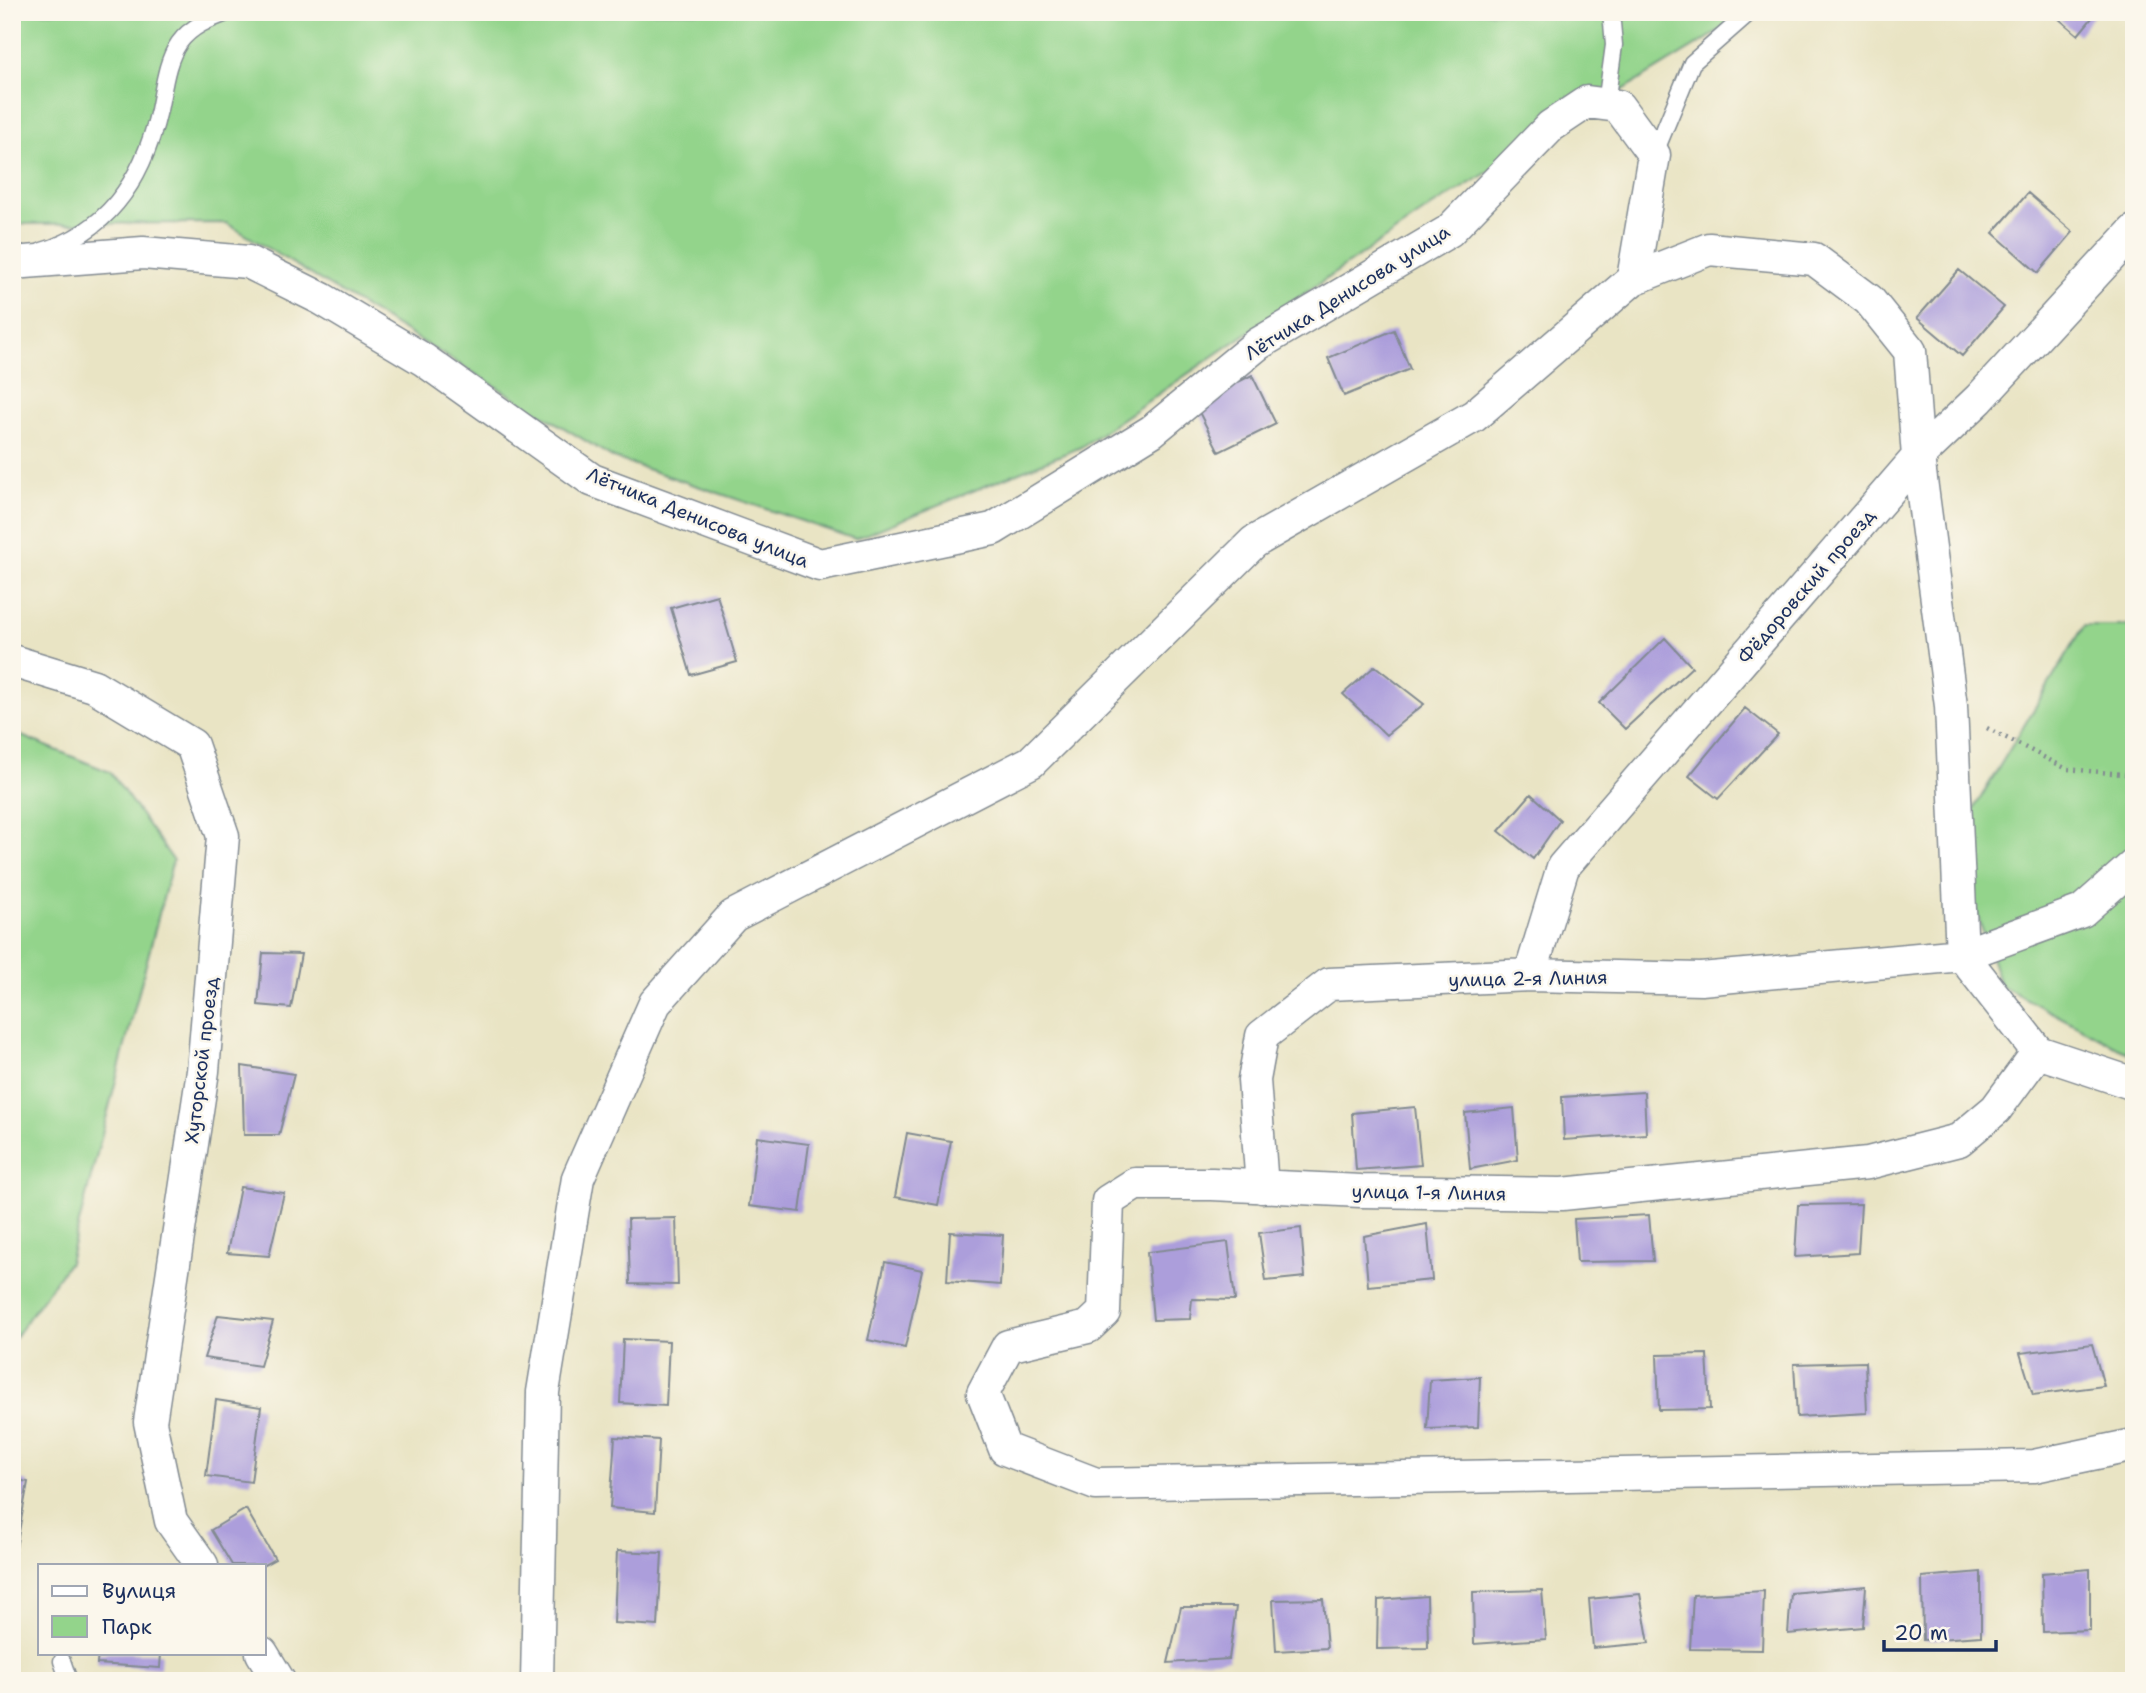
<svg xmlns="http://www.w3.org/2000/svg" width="2146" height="1693" font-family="'Shantell Sans',sans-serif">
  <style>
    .green { fill: #93d48b; stroke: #578274; stroke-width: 2 }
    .building { fill: #ac9edb }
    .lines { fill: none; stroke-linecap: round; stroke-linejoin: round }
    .lane-casing { stroke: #828a91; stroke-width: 19 }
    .street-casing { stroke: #828a91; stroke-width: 35 }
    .path { stroke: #828a91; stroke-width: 4.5; stroke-dasharray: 2 5; stroke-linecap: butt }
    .lane { stroke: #fff; stroke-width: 16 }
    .street { stroke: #fff; stroke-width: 32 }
    .labels { text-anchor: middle; stroke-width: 5; stroke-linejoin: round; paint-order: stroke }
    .street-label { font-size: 19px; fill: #1b2f5e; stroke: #fbf7ec }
  </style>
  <rect width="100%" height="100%" fill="#fbf7ec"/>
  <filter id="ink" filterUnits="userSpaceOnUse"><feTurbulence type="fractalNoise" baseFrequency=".0143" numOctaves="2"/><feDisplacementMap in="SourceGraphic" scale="14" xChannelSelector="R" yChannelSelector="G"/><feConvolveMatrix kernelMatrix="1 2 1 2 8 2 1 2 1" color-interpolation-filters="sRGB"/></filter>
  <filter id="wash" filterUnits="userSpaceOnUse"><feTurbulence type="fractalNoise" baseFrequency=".00686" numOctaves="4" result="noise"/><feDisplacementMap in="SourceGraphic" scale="28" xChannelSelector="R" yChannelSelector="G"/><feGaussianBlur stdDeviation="1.57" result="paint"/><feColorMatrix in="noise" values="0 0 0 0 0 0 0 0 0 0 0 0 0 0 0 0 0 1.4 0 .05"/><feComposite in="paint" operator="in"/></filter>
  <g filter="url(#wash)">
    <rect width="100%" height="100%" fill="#e9e4c4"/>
    <path class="green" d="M 12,12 L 1751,12 L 1431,207 L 1081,447 L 855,539 L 614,458 L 226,223 L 12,224 Z
      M 2084,626 L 2134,626 L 2134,1056 L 2000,985 L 1954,842 Z
      M 12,732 L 110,772 L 173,860 L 69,1262 L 12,1341 Z"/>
    <g id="blocks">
      <path class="building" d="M 2051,12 L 2097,12 L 2078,35 Z
        M 2028,193 L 2073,232 L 2038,273 L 1993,233 Z
        M 1959,270 L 2004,307 L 1962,356 L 1917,318 Z
        M 1394,330 L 1410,369 L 1344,396 L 1328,358 Z
        M 1252,375 L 1276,424 L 1219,452 L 1195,404 Z
        M 717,595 L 737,662 L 691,675 L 671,608 Z
        M 1665,638 L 1692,667 L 1625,729 L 1599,703 Z
        M 1375,666 L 1424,704 L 1386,735 L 1343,694 Z
        M 1745,708 L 1778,734 L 1718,799 L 1689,776 Z
        M 1531,794 L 1560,820 L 1533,859 L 1499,831 Z
        M 263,953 L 301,954 L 291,1008 L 258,1005 Z
        M 242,1066 L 294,1074 L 279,1135 L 244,1135 Z
        M 1644,1092 L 1646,1134 L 1564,1140 L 1562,1097 Z
        M 1415,1107 L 1421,1165 L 1356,1170 L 1352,1113 Z
        M 1514,1108 L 1518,1160 L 1470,1169 L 1465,1113 Z
        M 907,1133 L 951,1141 L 938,1205 L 895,1197 Z
        M 757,1137 L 809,1144 L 800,1212 L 749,1206 Z
        M 240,1187 L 284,1193 L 269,1256 L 227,1253 Z
        M 1861,1204 L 1858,1253 L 1795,1257 L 1798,1205 Z
        M 1649,1215 L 1653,1261 L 1577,1262 L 1574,1219 Z
        M 676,1218 L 678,1285 L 630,1284 L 628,1219 Z
        M 1427,1224 L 1432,1280 L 1368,1286 L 1364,1236 Z
        M 1301,1228 L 1305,1277 L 1266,1281 L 1259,1233 Z
        M 950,1232 L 1003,1235 L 1000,1285 L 947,1281 Z
        M 1228,1242 L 1235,1300 L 1192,1299 L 1190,1319 L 1153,1320 L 1147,1252 Z
        M 885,1262 L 922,1270 L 905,1348 L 868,1340 Z
        M 218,1315 L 273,1321 L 260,1366 L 204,1358 Z
        M 623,1339 L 669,1341 L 666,1406 L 620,1403 Z
        M 2092,1344 L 2104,1386 L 2033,1395 L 2020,1353 Z
        M 1707,1354 L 1710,1409 L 1659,1410 L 1657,1355 Z
        M 1865,1362 L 1867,1413 L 1797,1417 L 1794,1364 Z
        M 1480,1377 L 1478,1427 L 1427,1429 L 1430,1380 Z
        M 216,1400 L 261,1407 L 251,1482 L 206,1476 Z
        M 615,1437 L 659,1440 L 655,1512 L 610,1508 Z
        M 12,1479 L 28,1482 L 14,1559 L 12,1559 Z
        M 246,1509 L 275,1559 L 264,1565 L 232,1565 L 211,1530 Z
        M 617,1551 L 662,1553 L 658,1626 L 614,1623 Z
        M 2090,1569 L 2090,1630 L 2043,1632 L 2042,1573 Z
        M 1981,1572 L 1981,1636 L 1923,1640 L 1922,1577 Z
        M 1866,1586 L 1863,1627 L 1788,1634 L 1791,1593 Z
        M 1542,1590 L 1546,1639 L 1474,1644 L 1473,1592 Z
        M 1764,1591 L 1762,1650 L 1690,1649 L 1693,1595 Z
        M 1640,1594 L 1649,1643 L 1593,1648 L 1589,1599 Z
        M 1427,1596 L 1428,1648 L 1377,1649 L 1378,1600 Z
        M 1323,1599 L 1327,1648 L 1276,1651 L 1273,1600 Z
        M 1181,1607 L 1236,1607 L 1229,1659 L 1168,1663 Z
        M 98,1653 L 161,1653 L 160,1668 L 97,1664 Z"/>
    </g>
  </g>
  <g filter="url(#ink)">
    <use href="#blocks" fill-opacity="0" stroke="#828a91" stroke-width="2"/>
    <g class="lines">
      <defs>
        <path id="lane" d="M 1606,104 L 1614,45 L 1611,12
          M 1654,155 L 1692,63 L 1750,12
          M 42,251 C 111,231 144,176 159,110 C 164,87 166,62 179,43 C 191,26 210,19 229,12
          M 62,1661 L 69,1681"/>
        <path id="street" d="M 12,263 L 143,253 L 248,262 L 322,299 L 424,360 L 592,480 L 820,565 L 993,529 L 1152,431 L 1258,344 L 1449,231 L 1551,126 L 1587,102 L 1618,106 L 1654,155 L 1633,279
          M 12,661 L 94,686 L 192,745 L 223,836 L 203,1071 L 150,1422 L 171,1521 L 202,1565
          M 1530,975 L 1563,867 L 1918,457 L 1979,399 L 2134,231
          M 2038,1052 L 1996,1109 L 1959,1140 L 1868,1163 L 1562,1194 L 1361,1191 L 1212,1184 L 1135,1184 L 1108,1201 L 1104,1312 L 1088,1327 L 1008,1346 L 983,1393 L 1005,1449 L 1096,1484 L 2034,1466 L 2134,1445
          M 1262,1187 L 1254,1080 L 1262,1036 L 1329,984 L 1530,975 L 1701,979 L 1962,955 L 2082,911 L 2134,865
          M 262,1653 L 279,1681
          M 537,1681 L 543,1392 L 578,1178 L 655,1003 L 733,916 L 1031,762 L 1254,542 L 1474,416 L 1633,279 L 1709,249 L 1814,259 L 1869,300 L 1910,351 L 1918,457 L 1951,706 L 1962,955 L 2038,1052 L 2134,1084"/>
      </defs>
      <use href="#lane" class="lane-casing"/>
      <use href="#street" class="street-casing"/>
      <path class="path" d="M 1987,728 L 2067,769 L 2134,775"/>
      <use href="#lane" class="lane"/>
      <use href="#street" class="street"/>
    </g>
  </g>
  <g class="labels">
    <g class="street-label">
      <text transform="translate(1347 292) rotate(-32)" y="7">Лётчика Денисова улица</text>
      <text transform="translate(698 517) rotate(22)" y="7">Лётчика Денисова улица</text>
      <text transform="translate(1806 586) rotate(-49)" y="7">Фёдоровский проезд</text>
      <text transform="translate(1528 978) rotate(-1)" y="7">улица 2-я Линия</text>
      <text transform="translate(201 1060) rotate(-83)" y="7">Хуторской проезд</text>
      <text transform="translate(1429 1192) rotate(1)" y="7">улица 1-я Линия</text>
    </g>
  </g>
  <rect width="2146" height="1693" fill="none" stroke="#fbf7ec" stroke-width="42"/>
  <rect x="38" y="1564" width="228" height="91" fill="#fbf7ec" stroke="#a1a7b3" stroke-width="2"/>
  <rect x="52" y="1586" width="35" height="10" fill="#ffffff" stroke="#a1a7b3" stroke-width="2"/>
  <text x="102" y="1598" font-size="21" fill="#1b2f5e">Вулиця</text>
  <rect x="52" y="1616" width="35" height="21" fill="#93d48b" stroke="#a1a7b3" stroke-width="2"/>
  <text x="102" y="1634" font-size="21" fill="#1b2f5e">Парк</text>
  <path d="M1884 1640v10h112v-10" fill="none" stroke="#1b2f5e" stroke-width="3.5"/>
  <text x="1894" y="1640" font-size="21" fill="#1b2f5e" stroke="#fbf7ec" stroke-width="5" paint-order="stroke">20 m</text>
</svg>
